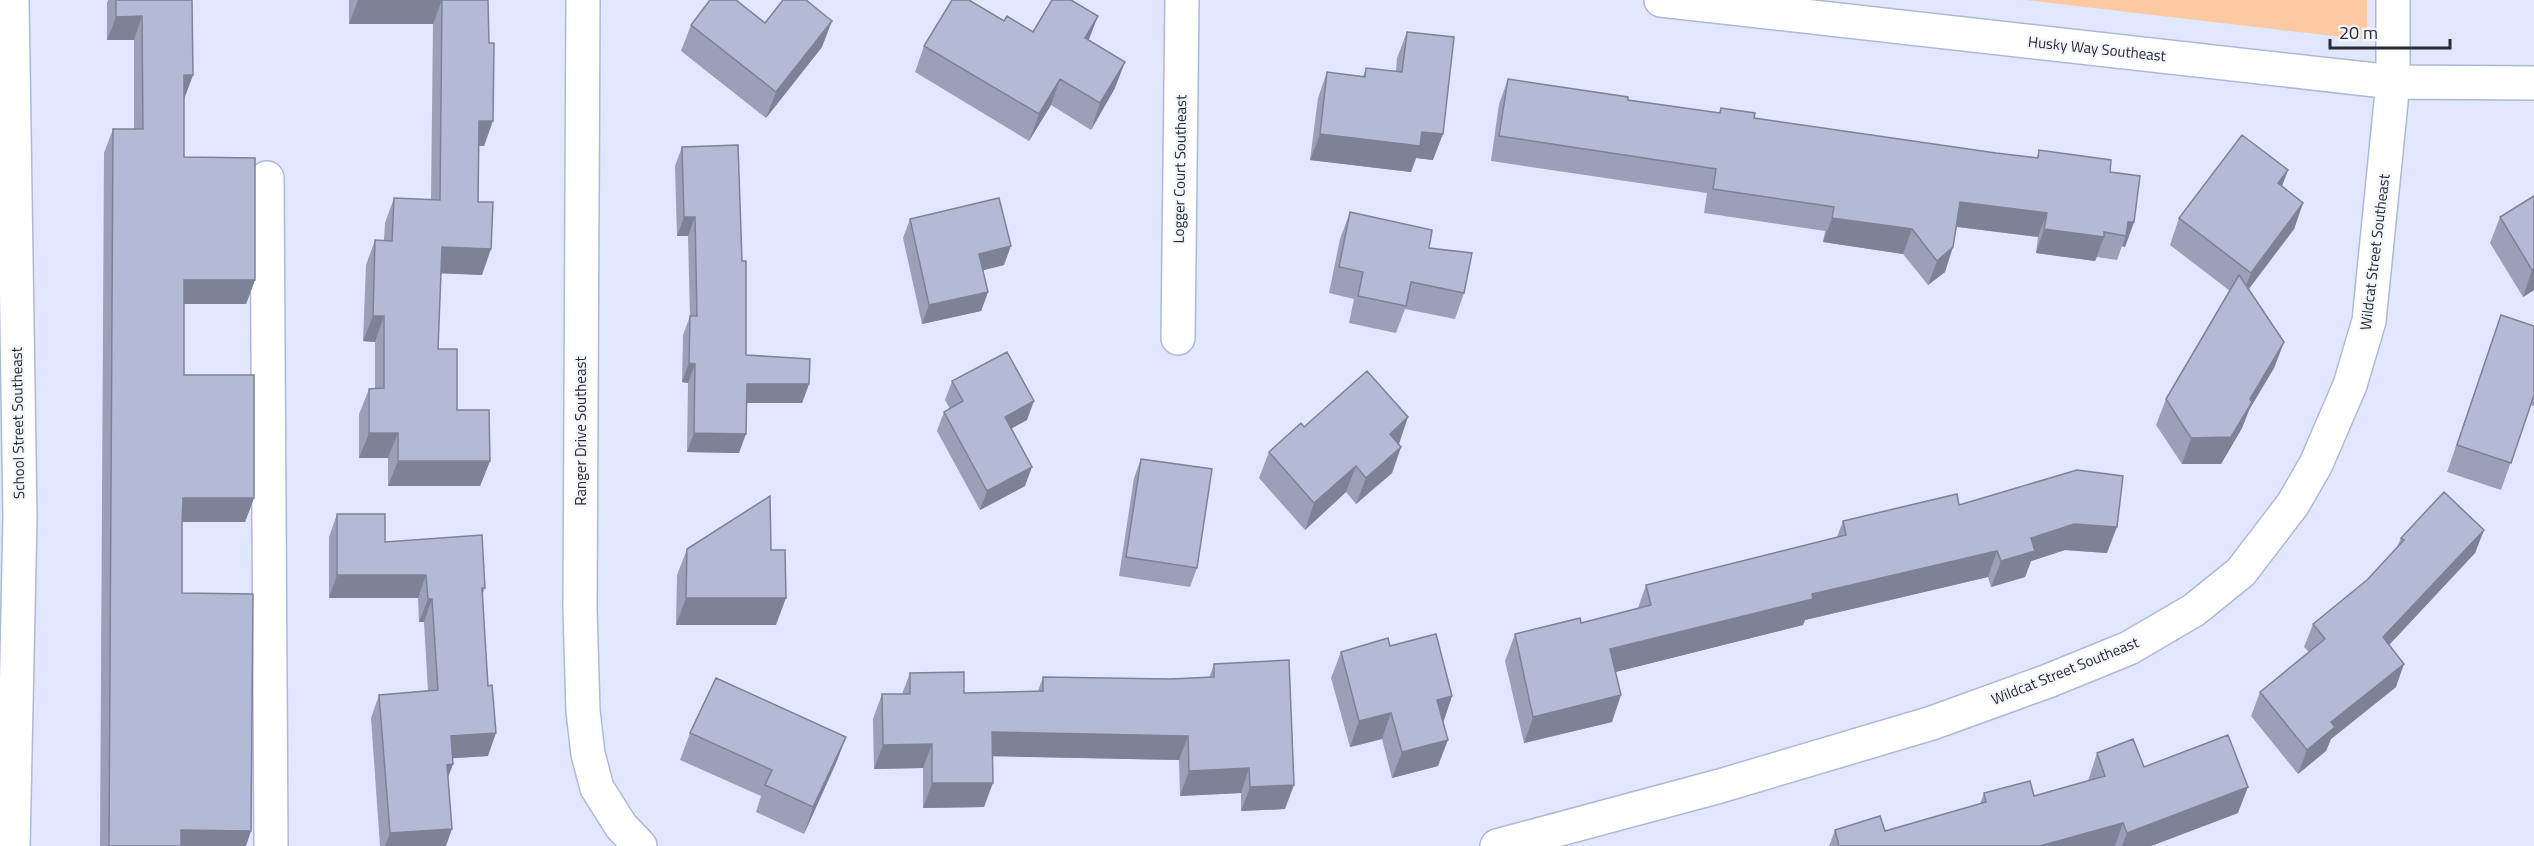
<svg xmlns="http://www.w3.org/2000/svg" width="2534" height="846" font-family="'Titillium Web',sans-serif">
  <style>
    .green { fill: #fbcaa1 }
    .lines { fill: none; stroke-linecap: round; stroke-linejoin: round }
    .minor-casing { stroke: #b0b9d4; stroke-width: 36 }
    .minor { stroke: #fff; stroke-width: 33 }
    .wall { fill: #99a0b8 }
    .shaded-wall { fill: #7d8296 }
    .building { fill: #b2bad6; stroke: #7d8296; stroke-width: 1.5 }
    .labels { text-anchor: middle; stroke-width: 4.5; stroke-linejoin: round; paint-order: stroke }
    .street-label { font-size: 15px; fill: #272a35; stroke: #f3f5fb }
  </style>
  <rect width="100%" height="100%" fill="#e0e7ff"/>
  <path class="green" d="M 2026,0 L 2367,0 L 2367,40 Z"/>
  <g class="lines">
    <defs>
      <path id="minor" d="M 12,0 L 20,517 L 13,846
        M 583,0 L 580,609 L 583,711 L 588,754 L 597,788 L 621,826 L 640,846
        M 1661,0 L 2393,82 L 2534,83
        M 267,178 L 271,846
        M 1178,338 L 1182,0
        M 1497,846 L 1720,786 L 1932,723 L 2048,681 L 2129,648 L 2194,610 L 2241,572 L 2293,504 L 2316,464 L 2350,385 L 2369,321 L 2393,82 L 2393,0"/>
    </defs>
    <use href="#minor" class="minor-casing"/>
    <use href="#minor" class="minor"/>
  </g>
  <path class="wall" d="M 108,0 L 192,0 L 193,75 L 184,99 L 184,157 L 255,280 L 246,304 L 184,304 L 184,375 L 254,498 L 245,522 L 182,522 L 182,593 L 246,846 L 100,846 L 104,153 L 113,129 L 134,129 L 134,40 L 107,40 L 107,3 Z
    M 349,0 L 488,0 L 484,146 L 479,146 L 478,202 L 482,275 L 441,273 L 438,349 L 457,410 L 490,461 L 480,486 L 388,486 L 388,458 L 359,458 L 359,414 L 369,389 L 375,388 L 375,342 L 363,341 L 366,265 L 375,240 L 384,240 L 385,223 L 394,198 L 431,200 L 433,24 L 349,24 Z
    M 1004,21 L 1033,32 L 1089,40 L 1115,88 L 1091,130 L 1051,105 L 1029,141 L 915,72 L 924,46 Z
    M 765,23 L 822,47 L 766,118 L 681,51 L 691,25 Z
    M 1407,32 L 1433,160 L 1416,158 L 1411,172 L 1310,160 L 1318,98 L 1327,72 L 1363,76 L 1366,68 L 1396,71 L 1397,58 Z
    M 1508,79 L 1628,100 L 1719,113 L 1721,108 L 1754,118 L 1996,153 L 2037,158 L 2039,150 L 2110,172 L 2134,222 L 2125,247 L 2122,246 L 2117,260 L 2097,257 L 2095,261 L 2036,253 L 2038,237 L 1957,227 L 1945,272 L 1928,285 L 1903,254 L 1823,242 L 1825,231 L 1704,213 L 1707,193 L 1491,161 L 1499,104 Z
    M 682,147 L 742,261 L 746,355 L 809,384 L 802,403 L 746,403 L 739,453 L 687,452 L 688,383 L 682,382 L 683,335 L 690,316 L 688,236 L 677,236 L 675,166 Z
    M 2288,170 L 2282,186 L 2303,203 L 2294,229 L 2249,289 L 2284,342 L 2274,368 L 2249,410 L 2242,428 L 2221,464 L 2182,464 L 2156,425 L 2166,399 L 2230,291 L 2170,245 L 2179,218 Z
    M 2534,196 L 2534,290 L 2523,297 L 2490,243 L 2500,217 Z
    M 1350,212 L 1429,248 L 1464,293 L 1455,319 L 1405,309 L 1396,333 L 1349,323 L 1354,299 L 1329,293 L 1340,239 Z
    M 910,219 L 1004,265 L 983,270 L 988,292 L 981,311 L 922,324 L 903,238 Z
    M 2501,315 L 2534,326 L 2534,406 L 2531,405 L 2501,490 L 2447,472 Z
    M 952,381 L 1027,420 L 1011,428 L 1025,486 L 980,510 L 937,431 L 944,412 L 950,409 L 945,400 Z
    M 1304,427 L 1401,447 L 1392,473 L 1356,504 L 1346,492 L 1305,530 L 1259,478 L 1269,452 Z
    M 1141,459 L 1197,568 L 1190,587 L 1119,576 L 1134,478 Z
    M 1959,505 L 2107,553 L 2065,550 L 2031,561 L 2025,577 L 1991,587 L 1988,577 L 1805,620 L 1803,625 L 1615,672 L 1612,722 L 1524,743 L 1505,661 L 1515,634 L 1581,623 L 1638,608 L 1646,585 L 1837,537 L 1843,521 Z
    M 337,514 L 385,542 L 485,588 L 482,596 L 488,756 L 452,758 L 453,764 L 448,778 L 446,846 L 380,846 L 371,718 L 379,695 L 428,691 L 424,622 L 419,622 L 418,598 L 329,598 L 329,537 Z
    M 2484,530 L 2475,553 L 2389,645 L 2396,687 L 2331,739 L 2326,751 L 2298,774 L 2251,716 L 2260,692 L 2309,652 L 2304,647 L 2313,624 L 2367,580 L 2397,547 L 2401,538 Z
    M 687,549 L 771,550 L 776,625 L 676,625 L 677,575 Z
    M 1390,646 L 1452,696 L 1443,722 L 1438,766 L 1392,778 L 1382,739 L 1350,747 L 1331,678 L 1341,652 Z
    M 1214,664 L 1285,809 L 1241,811 L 1241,793 L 1180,796 L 1179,760 L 993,756 L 984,807 L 923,808 L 923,768 L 874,769 L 873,719 L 882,694 L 902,694 L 910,673 L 964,693 L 1038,691 L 1043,677 L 1170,679 L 1209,678 Z
    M 690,733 L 846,737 L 836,763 L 804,834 L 756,812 L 761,796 L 680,760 Z
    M 2097,753 L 2144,767 L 2238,813 L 2151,846 L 1829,846 L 1835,830 L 1885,831 L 1980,804 L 1984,793 L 2034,796 L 2088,781 Z"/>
  <path class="shaded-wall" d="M 358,0 L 442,0 L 433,24 L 349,24 Z
    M 142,16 L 134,40 L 107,40 L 116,17 Z
    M 1098,16 L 1088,42 L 1085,38 Z
    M 832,21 L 822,47 L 766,118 L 776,92 Z
    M 1125,62 L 1115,88 L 1091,130 L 1100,103 Z
    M 184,75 L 193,75 L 184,99 Z
    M 1060,79 L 1051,105 L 1029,141 L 1039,114 Z
    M 479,121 L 493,121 L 484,146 L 470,146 Z
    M 1422,132 L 1443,134 L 1433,160 L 1416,158 L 1411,172 L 1310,160 L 1320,134 Z
    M 2288,170 L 2278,196 L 2278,183 Z
    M 1960,202 L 2047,213 L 2038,237 L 1951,226 Z
    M 2303,203 L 2294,229 L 2241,299 L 2251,273 Z
    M 684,217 L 695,217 L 688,236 L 677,236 Z
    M 1832,218 L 1912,229 L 1903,254 L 1823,242 Z
    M 2128,222 L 2134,222 L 2125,247 L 2122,246 L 2126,236 Z
    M 2044,229 L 2104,237 L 2095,261 L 2036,253 Z
    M 1011,246 L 1004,265 L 972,273 L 979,254 Z
    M 442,247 L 491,249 L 482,275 L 433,273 Z
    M 1953,247 L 1945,272 L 1928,285 L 1937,261 Z
    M 2534,269 L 2534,290 L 2523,297 L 2532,270 Z
    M 184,280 L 255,280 L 246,304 L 175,304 Z
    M 988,292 L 981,311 L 922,324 L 929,305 Z
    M 373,316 L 384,316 L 375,342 L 363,341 Z
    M 2284,342 L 2274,368 L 2249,410 L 2242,428 L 2221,464 L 2182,464 L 2191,438 L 2250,399 Z
    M 689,363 L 695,364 L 688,383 L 682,382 Z
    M 747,384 L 809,384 L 802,403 L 740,403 Z
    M 1034,401 L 1027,420 L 998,436 L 1005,417 Z
    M 1408,417 L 1399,444 L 1390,434 Z
    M 369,433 L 398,433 L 388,458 L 359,458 Z
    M 694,433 L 746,434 L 739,453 L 687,452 Z
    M 1401,447 L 1392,473 L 1356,504 L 1366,478 Z
    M 398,461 L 490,461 L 480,486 L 388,486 Z
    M 1356,466 L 1346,492 L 1305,530 L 1314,503 Z
    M 1032,467 L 1025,486 L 980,510 L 987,491 Z
    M 183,498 L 254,498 L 245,522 L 175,522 Z
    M 2074,524 L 2117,527 L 2107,553 L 2065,550 L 2031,561 L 2025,577 L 1991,587 L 2001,561 L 2031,538 Z
    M 2484,530 L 2475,553 L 2374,661 L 2383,637 Z
    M 1997,551 L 1988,577 L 1805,620 L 1803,625 L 1600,676 L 1610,649 L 1812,594 Z
    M 337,575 L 426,575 L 418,598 L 329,598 Z
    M 686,598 L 786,598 L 776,625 L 676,625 Z
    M 428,599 L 432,599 L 424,622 L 419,622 Z
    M 2404,664 L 2396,687 L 2331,739 L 2326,751 L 2298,774 L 2307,750 L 2331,722 Z
    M 1621,695 L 1612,722 L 1524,743 L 1533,717 Z
    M 1452,696 L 1443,723 L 1437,700 Z
    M 1391,713 L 1382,739 L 1350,747 L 1359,721 Z
    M 992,732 L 1188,736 L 1179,760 L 983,756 Z
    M 496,733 L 488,756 L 442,759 L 451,736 Z
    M 846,737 L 836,763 L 804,834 L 813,807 Z
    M 1448,740 L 1438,766 L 1392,778 L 1402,752 Z
    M 932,744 L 923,768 L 874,769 L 883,745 Z
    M 453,764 L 444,787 L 447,765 Z
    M 1249,768 L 1241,793 L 1180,796 L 1189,771 Z
    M 932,783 L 993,783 L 984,807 L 923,808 Z
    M 1294,785 L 1285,809 L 1241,811 L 1250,787 Z
    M 2248,787 L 2238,813 L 2151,846 L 2122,846 L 2127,833 Z
    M 2123,823 L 2115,846 L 2040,846 Z
    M 452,829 L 446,846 L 385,846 L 390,833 Z
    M 181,830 L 251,831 L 246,846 L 176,846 Z"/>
  <path class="building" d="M 116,0 L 192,0 L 193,75 L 184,75 L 184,157 L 255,158 L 255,280 L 184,280 L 184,375 L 254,375 L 254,498 L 183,498 L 182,526 L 182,593 L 253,594 L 251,831 L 181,830 L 181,846 L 109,846 L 113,129 L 143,129 L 142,16 L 116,17 Z
    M 442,0 L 488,0 L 489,43 L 494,43 L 493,121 L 479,121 L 478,202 L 493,202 L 491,249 L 442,247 L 438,349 L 457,349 L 457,410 L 489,410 L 490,461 L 398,461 L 398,433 L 369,433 L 369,389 L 384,388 L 384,316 L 373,316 L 375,240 L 392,241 L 394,198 L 440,200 Z
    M 710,0 L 736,0 L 765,23 L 783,0 L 806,0 L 832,21 L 776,92 L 691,25 Z
    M 952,0 L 969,0 L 1004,21 L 1007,16 L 1033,32 L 1052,0 L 1071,0 L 1098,16 L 1085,38 L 1125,62 L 1100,103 L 1060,79 L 1039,114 L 924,46 Z
    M 1407,32 L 1454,37 L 1443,134 L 1422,132 L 1420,146 L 1320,134 L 1327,72 L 1365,77 L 1366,68 L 1402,72 Z
    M 1508,79 L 1628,97 L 1628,100 L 1720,113 L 1721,108 L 1755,113 L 1754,118 L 1996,153 L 2038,158 L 2039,150 L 2111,160 L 2110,172 L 2140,176 L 2134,222 L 2128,222 L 2126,236 L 2104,232 L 2104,237 L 2044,229 L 2047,213 L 1960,202 L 1953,247 L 1937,261 L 1912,229 L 1832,218 L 1834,207 L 1713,189 L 1716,169 L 1499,136 Z
    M 2242,135 L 2288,170 L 2278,183 L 2303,203 L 2251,273 L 2179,218 Z
    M 738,145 L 742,261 L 746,261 L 746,355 L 810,359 L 809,384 L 747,384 L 746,434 L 694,433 L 695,364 L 689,363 L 690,316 L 697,316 L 695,217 L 684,217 L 682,147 Z
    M 2534,196 L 2534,269 L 2532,270 L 2500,217 Z
    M 999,198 L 1011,246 L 979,254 L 988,292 L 929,305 L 910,219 Z
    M 1350,212 L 1432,230 L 1429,248 L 1472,253 L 1464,293 L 1411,282 L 1406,306 L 1358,296 L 1363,272 L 1339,267 Z
    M 2239,275 L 2284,342 L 2250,399 L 2252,402 L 2231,437 L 2191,438 L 2166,399 Z
    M 2501,315 L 2534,326 L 2534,395 L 2511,463 L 2457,445 Z
    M 1007,352 L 1034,401 L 1005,417 L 1032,467 L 987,491 L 944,412 L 963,401 L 952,381 Z
    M 1367,371 L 1408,417 L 1390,434 L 1401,447 L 1366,478 L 1356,466 L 1314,503 L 1269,452 L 1301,423 L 1304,427 Z
    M 1141,459 L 1212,469 L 1197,568 L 1126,557 Z
    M 2077,470 L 2123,476 L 2117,527 L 2074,524 L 2031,538 L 2035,551 L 2001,561 L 1997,551 L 1812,594 L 1813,599 L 1610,649 L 1621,695 L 1533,717 L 1515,634 L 1580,618 L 1581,623 L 1651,605 L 1646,585 L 1846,535 L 1843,521 L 1957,494 L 1959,505 Z
    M 2444,492 L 2484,530 L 2383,637 L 2404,664 L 2331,722 L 2335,727 L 2307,750 L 2260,692 L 2325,639 L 2313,624 L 2367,580 L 2404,540 L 2401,538 Z
    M 770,496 L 771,550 L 785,550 L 786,598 L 686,598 L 687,549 Z
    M 337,514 L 385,514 L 385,542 L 482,535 L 485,588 L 482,588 L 488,686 L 492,685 L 496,733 L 451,736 L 453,764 L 447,765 L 452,829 L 390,833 L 379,695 L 438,690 L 432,599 L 428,599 L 426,575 L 337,575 Z
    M 1436,634 L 1452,696 L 1437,700 L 1448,740 L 1402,752 L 1391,713 L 1359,721 L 1341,652 L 1388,638 L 1390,646 Z
    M 1289,660 L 1294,785 L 1250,787 L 1249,768 L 1189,771 L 1188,736 L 992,732 L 993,783 L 932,783 L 932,744 L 883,745 L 882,694 L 910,694 L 910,673 L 964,672 L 964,693 L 1043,691 L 1043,677 L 1170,679 L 1214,677 L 1214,664 Z
    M 716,678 L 846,737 L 813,807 L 765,785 L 772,770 L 690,733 Z
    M 2228,735 L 2248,787 L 2127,833 L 2123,823 L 2040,846 L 1839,846 L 1835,830 L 1880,816 L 1885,831 L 1986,802 L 1984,793 L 2030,781 L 2034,796 L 2105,776 L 2097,753 L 2133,739 L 2144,767 Z"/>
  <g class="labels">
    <g class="street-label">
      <text transform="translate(2097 49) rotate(6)" y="5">Husky Way Southeast</text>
      <text transform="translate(1180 169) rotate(-89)" y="5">Logger Court Southeast</text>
      <text transform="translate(2375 252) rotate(-83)" y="5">Wildcat Street Southeast</text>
      <text transform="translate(18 423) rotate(-91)" y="5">School Street Southeast</text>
      <text transform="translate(581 431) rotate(-90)" y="5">Ranger Drive Southeast</text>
      <text transform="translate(2065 671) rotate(-22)" y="5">Wildcat Street Southeast</text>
    </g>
  </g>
  <path d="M2330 39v9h120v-9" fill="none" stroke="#272a35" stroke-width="3"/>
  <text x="2339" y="39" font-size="18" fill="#272a35" stroke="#f3f5fb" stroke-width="4.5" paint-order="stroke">20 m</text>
</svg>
